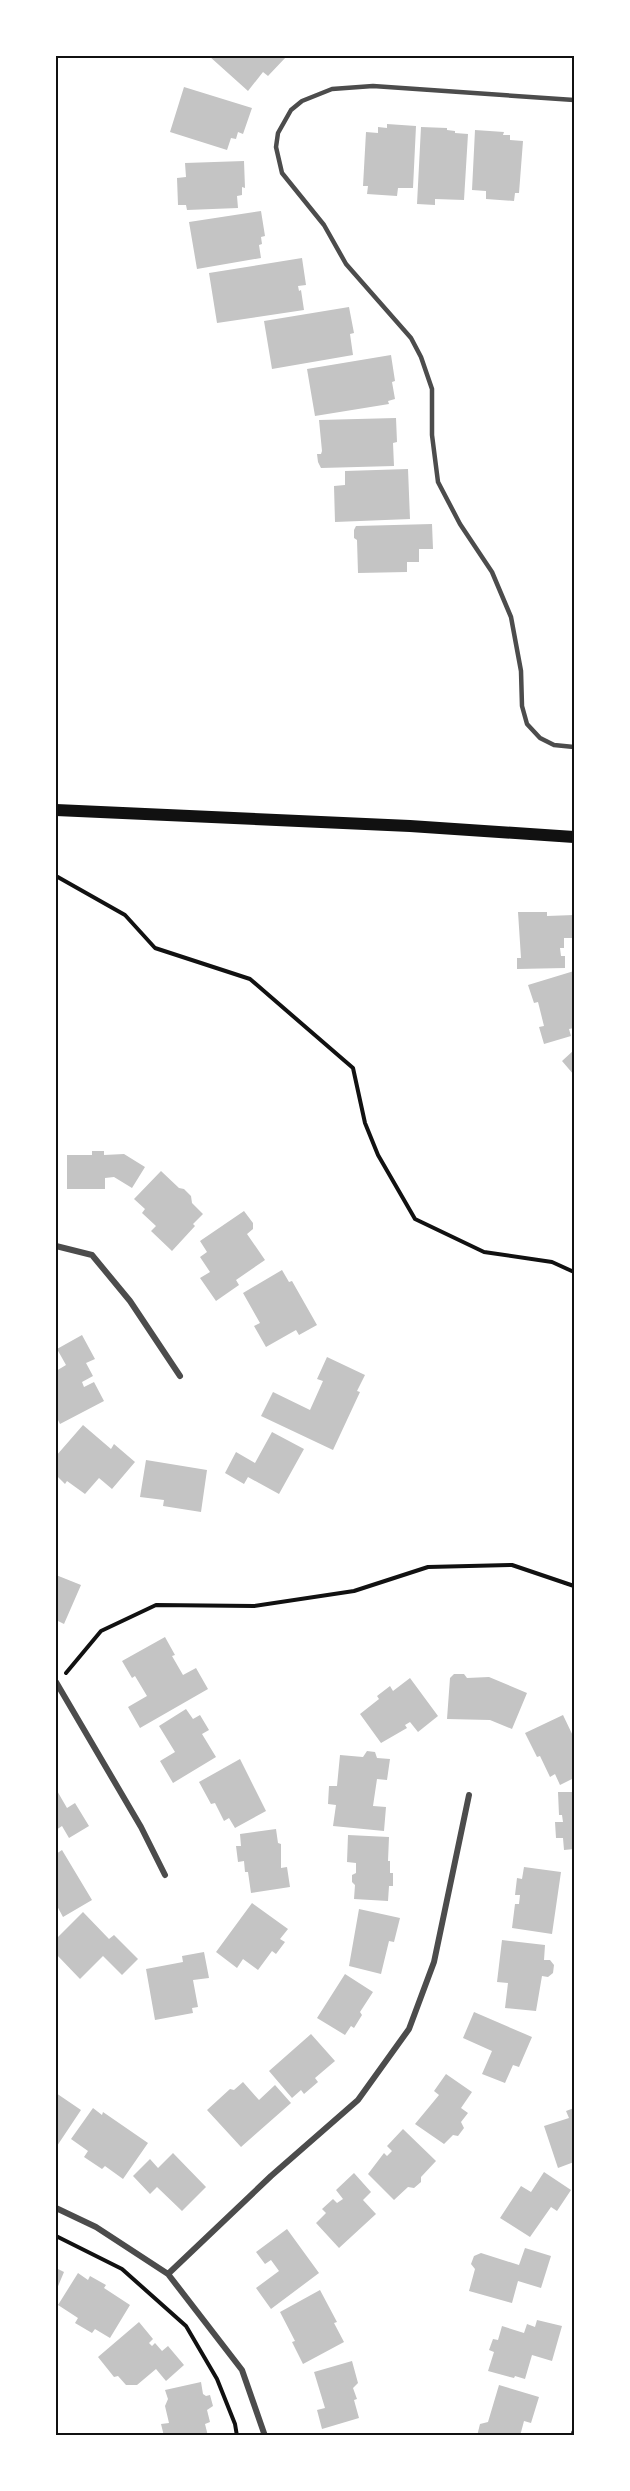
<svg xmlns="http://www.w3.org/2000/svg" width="630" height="2491" font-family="'Roboto Condensed',sans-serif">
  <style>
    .building { fill: #c4c4c4 }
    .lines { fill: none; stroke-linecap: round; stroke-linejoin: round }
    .path { stroke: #111; stroke-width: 4 }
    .service { stroke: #4c4c4c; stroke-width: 4.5 }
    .minor { stroke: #4c4c4c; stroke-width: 6 }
    .secondary { stroke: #111; stroke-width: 12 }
    .neatline { fill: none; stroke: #111; stroke-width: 2 }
  </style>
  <rect width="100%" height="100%" fill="#fff"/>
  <path class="building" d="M 209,56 L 285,56 L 286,57 L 268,76 L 263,72 L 248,91 Z
    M 184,87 L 252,108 L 243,134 L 238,132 L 236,139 L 231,138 L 227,150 L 170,132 Z
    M 387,124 L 416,126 L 413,188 L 398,188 L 397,196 L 367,194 L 368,186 L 363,186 L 366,132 L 378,133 L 378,127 L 387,128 Z
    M 421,127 L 447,128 L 447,130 L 455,131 L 455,133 L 468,134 L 464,200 L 435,199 L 435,205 L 417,204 Z
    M 475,130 L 504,132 L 503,135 L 510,135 L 510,140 L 523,141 L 519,193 L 515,193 L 514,201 L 486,199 L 486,191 L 472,190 Z
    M 244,161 L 245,188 L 242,187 L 242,195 L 237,196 L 238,208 L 187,210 L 186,205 L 178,205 L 177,178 L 186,177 L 185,163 Z
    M 261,211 L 265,236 L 261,237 L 262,244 L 259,245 L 261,258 L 197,269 L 189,222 Z
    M 302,258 L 306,285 L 298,286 L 299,291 L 301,290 L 304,310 L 217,323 L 209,273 Z
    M 349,307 L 354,333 L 350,334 L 353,355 L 272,369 L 264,321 Z
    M 391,355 L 395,381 L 392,382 L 395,399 L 388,401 L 389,404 L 315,416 L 307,369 Z
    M 396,418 L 397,442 L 393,443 L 394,466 L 321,468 L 318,462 L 317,454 L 321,454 L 322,451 L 319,420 Z
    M 408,469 L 410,519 L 335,522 L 334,486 L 345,485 L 345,471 Z
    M 432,524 L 433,549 L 419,549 L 419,562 L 407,562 L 407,572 L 358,573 L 357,540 L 354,538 L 354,530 L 356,526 Z
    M 518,912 L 547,912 L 547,916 L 574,915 L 574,938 L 564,938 L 564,948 L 560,948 L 561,956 L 565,956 L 565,968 L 517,969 L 517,958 L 521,958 Z
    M 574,971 L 574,1028 L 569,1029 L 571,1036 L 544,1044 L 539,1027 L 544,1026 L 538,1002 L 534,1003 L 528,985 Z
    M 574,1050 L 574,1075 L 562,1061 Z
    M 92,1151 L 104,1151 L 104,1155 L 124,1154 L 145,1167 L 132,1188 L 114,1177 L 105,1178 L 105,1189 L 67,1189 L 67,1155 L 92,1155 Z
    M 161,1171 L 179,1188 L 184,1189 L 191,1196 L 192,1203 L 203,1214 L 193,1224 L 195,1226 L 172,1251 L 151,1231 L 156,1226 L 142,1213 L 145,1209 L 134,1199 Z
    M 244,1211 L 253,1223 L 253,1229 L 247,1234 L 265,1260 L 236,1280 L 239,1285 L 216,1301 L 200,1278 L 210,1272 L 200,1257 L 207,1252 L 200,1241 Z
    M 282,1270 L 289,1282 L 292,1281 L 317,1325 L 299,1335 L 296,1330 L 266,1347 L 254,1326 L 260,1323 L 243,1293 Z
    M 82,1335 L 95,1359 L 86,1363 L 93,1376 L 82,1382 L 84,1387 L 94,1382 L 104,1401 L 60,1424 L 56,1416 L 56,1371 L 66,1365 L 57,1349 Z
    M 327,1357 L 365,1375 L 357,1391 L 360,1392 L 333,1450 L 261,1416 L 273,1392 L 310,1410 L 323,1381 L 317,1379 Z
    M 83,1425 L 111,1449 L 114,1444 L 135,1462 L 112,1489 L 99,1478 L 85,1494 L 67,1481 L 65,1484 L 56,1475 L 56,1456 Z
    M 272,1432 L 304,1449 L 279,1494 L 248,1477 L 244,1484 L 225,1473 L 236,1452 L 255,1463 Z
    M 146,1460 L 207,1470 L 201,1512 L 163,1506 L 164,1500 L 140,1497 Z
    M 56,1575 L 81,1585 L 64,1624 L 56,1620 Z
    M 165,1637 L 175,1655 L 172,1656 L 183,1675 L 196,1668 L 208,1689 L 140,1728 L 128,1707 L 147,1696 L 135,1676 L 132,1678 L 122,1661 Z
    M 454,1674 L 464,1674 L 467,1678 L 489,1677 L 527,1693 L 512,1729 L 490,1720 L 447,1719 L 450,1678 Z
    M 410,1678 L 438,1716 L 418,1732 L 410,1722 L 405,1725 L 407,1728 L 381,1743 L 360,1714 L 379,1699 L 377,1696 L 390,1686 L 393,1691 Z
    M 186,1709 L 193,1719 L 200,1715 L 209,1730 L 202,1734 L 216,1757 L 173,1783 L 160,1761 L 175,1752 L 159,1726 Z
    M 563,1715 L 574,1738 L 574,1778 L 560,1785 L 555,1774 L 550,1777 L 540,1756 L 537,1757 L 525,1733 Z
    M 367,1751 L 375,1752 L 377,1758 L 390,1759 L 387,1780 L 377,1779 L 373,1806 L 386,1807 L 384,1831 L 333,1826 L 336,1805 L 328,1804 L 329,1786 L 337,1786 L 340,1755 L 363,1757 Z
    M 240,1759 L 266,1811 L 235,1828 L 229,1818 L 224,1821 L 215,1803 L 211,1804 L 199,1782 Z
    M 56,1789 L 67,1808 L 75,1803 L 89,1826 L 69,1838 L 62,1826 L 56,1830 Z
    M 558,1792 L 574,1792 L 574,1849 L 564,1850 L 563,1838 L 556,1838 L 555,1822 L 563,1822 L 562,1815 L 559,1815 Z
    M 276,1829 L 278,1843 L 281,1844 L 281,1868 L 287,1867 L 290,1887 L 251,1893 L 248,1872 L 245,1872 L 244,1861 L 238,1862 L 236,1846 L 241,1846 L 240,1834 Z
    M 348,1835 L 389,1837 L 388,1861 L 390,1861 L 390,1873 L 393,1873 L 393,1886 L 389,1886 L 388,1901 L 354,1899 L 355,1885 L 352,1882 L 352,1875 L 356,1873 L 356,1863 L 347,1862 Z
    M 62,1850 L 92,1900 L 63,1917 L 56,1904 L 56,1854 Z
    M 524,1867 L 561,1872 L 552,1934 L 512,1928 L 515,1904 L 519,1904 L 520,1895 L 515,1895 L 517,1878 L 522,1879 Z
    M 252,1903 L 288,1929 L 280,1939 L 285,1942 L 276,1954 L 272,1951 L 258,1970 L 243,1959 L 237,1968 L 216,1952 Z
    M 359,1909 L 400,1918 L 394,1942 L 389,1941 L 381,1974 L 349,1966 Z
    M 83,1912 L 109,1939 L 114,1935 L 138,1959 L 122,1975 L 103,1956 L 80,1979 L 56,1954 L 56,1939 Z
    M 502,1940 L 545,1945 L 544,1960 L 550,1960 L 554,1965 L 553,1973 L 548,1977 L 542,1976 L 536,2011 L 505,2008 L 508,1983 L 497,1982 Z
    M 204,1952 L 209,1978 L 193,1980 L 198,2007 L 192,2008 L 193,2013 L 155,2020 L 146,1969 L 183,1962 L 182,1956 Z
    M 345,1974 L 373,1992 L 360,2012 L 362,2015 L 354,2028 L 351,2026 L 345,2035 L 317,2018 Z
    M 474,2012 L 532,2037 L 519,2067 L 513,2065 L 505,2083 L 482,2074 L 492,2051 L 463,2038 Z
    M 311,2034 L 335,2061 L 315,2078 L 318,2082 L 304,2094 L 301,2090 L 292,2098 L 269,2071 Z
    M 446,2074 L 472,2092 L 461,2108 L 468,2113 L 461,2122 L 464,2128 L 458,2136 L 453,2135 L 444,2144 L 415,2124 L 439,2095 L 434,2091 Z
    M 243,2082 L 259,2100 L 275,2085 L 291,2103 L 241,2147 L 207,2110 L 230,2089 L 234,2090 Z
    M 56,2093 L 81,2110 L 57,2146 L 56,2145 Z
    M 93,2108 L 102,2115 L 103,2112 L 148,2143 L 123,2179 L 105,2166 L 102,2169 L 84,2157 L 88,2151 L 71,2139 Z
    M 574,2108 L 574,2162 L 558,2168 L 544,2126 L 569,2118 L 566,2111 Z
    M 403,2129 L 436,2161 L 421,2177 L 421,2182 L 414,2188 L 408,2187 L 394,2200 L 368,2174 L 384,2153 L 387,2156 L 392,2151 L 387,2146 Z
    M 173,2153 L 206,2187 L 182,2211 L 157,2187 L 150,2194 L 133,2176 L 150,2159 L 158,2168 Z
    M 544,2172 L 571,2190 L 557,2211 L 551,2207 L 530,2237 L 500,2218 L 521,2186 L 531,2192 Z
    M 354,2173 L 371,2192 L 363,2200 L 376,2214 L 339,2248 L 316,2223 L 326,2213 L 322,2209 L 333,2199 L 337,2203 L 343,2199 L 336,2190 Z
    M 287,2229 L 319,2273 L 271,2309 L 256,2288 L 279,2271 L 271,2260 L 265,2264 L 256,2252 Z
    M 525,2248 L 551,2256 L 541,2288 L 518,2281 L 512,2303 L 469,2291 L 475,2269 L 471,2264 L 474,2256 L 481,2253 L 519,2265 Z
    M 56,2268 L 64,2272 L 56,2291 Z
    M 78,2273 L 88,2280 L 90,2276 L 106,2285 L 104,2288 L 130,2305 L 110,2338 L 95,2329 L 92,2333 L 75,2323 L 78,2318 L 58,2305 Z
    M 320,2290 L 337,2322 L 334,2323 L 344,2342 L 303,2364 L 292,2342 L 295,2341 L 280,2312 Z
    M 537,2320 L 562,2326 L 552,2361 L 532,2355 L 525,2379 L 515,2376 L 514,2378 L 488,2371 L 494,2352 L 489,2350 L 493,2339 L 498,2340 L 502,2326 L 524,2333 L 527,2324 L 535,2327 Z
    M 139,2322 L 153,2339 L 149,2343 L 152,2346 L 155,2343 L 162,2351 L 168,2346 L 184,2365 L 166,2381 L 156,2369 L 137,2385 L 126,2385 L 118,2376 L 114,2377 L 98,2357 Z
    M 352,2361 L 358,2383 L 353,2388 L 357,2399 L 354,2400 L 359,2418 L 322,2429 L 317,2410 L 325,2408 L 314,2372 Z
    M 201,2382 L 203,2394 L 206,2396 L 210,2395 L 213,2406 L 207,2410 L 210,2422 L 205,2424 L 208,2436 L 164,2436 L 161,2424 L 169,2423 L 165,2406 L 168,2399 L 165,2390 Z
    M 499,2385 L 539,2397 L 531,2423 L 524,2421 L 520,2436 L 477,2436 L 480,2424 L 488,2422 Z"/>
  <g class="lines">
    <path class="path" d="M 56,876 L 125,915 L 155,948 L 250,979 L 353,1068 L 365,1123 L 378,1155 L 415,1219 L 484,1252 L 552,1262 L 574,1272
      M 66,1673 L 101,1631 L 156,1605 L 254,1606 L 354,1591 L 428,1567 L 512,1565 L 574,1586
      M 56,2236 L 122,2269 L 186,2326 L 217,2379 L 235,2424 L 237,2436"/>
    <path class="service" d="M 574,100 L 373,86 L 332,89 L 302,101 L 291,110 L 278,133 L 276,147 L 282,173 L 324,225 L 346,264 L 411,338 L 421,357 L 432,389 L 432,435 L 438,482 L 460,524 L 492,572 L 511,617 L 521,671 L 522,706 L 527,724 L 540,738 L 554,745 L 574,747"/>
    <path class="minor" d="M 56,1246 L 92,1255 L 130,1301 L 180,1376
      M 56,1682 L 141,1827 L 165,1875
      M 56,2208 L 96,2227 L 168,2274 L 242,2370 L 265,2436
      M 168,2274 L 271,2176 L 358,2100 L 409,2029 L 434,1962 L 469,1795
      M 574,2436 L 574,2433"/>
    <path class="secondary" d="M 56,810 L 410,826 L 574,837"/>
  </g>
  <rect width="630" height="2491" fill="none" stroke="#ffffff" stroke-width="114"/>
  <rect x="57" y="57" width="516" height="2377" class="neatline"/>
</svg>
